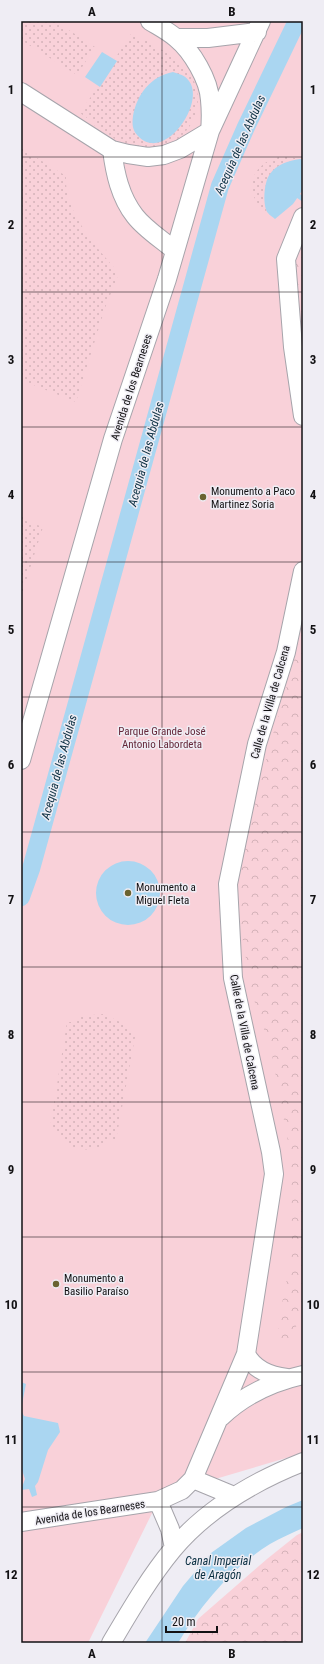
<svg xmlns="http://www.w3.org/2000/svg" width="324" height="1664" font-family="'Roboto Condensed',sans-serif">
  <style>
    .green { fill: #f9d1d9 }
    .forest { fill: url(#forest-crowns) }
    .garden { fill: url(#garden-dots) }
    .water { fill: #aad6f1 }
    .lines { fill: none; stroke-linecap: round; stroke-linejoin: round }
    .stream { stroke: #aad6f1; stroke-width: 5 }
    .canal { stroke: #aad6f1; stroke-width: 18 }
    .street-casing { stroke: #a6a4ab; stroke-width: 20 }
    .street { stroke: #fff; stroke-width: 18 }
    .grid { fill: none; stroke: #121113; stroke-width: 1; stroke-opacity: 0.55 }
    .poi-dot { fill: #6a6330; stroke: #efedf4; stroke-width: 1.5 }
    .labels { text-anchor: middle; stroke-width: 3; stroke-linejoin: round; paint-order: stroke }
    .street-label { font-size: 11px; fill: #121113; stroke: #efedf4 }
    .poi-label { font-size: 11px; fill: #121113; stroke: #efedf4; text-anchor: start }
    .park-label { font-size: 11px; fill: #65283a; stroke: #efedf4 }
    .water-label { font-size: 12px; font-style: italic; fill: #092e41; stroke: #efedf4 }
    .neatline { fill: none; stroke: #121113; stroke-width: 1.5 }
    .grid-label { font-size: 13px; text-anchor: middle; font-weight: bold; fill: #121113 }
  </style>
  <defs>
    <pattern id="forest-crowns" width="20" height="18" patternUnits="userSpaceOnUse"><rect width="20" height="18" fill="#f9d1d9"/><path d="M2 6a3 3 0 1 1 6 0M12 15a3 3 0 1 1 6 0" fill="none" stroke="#d4b2b9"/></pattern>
    <pattern id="garden-dots" width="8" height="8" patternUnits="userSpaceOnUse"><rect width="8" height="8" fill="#f9d1d9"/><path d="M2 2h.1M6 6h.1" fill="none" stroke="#d4b2b9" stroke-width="1.8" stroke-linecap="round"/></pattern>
  </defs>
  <rect width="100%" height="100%" fill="#efedf4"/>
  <path class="green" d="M 21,21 L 303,21 L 303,1453 L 161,1495 L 88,1643 L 21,1643 Z"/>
  <path class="forest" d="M 303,235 L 303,377 L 292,261 Z
    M 303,629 L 303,1313 L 284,1350 L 279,1342 L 278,1323 L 292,1254 L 291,1158 L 271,1050 L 252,994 L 238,912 L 243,850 L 270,745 Z
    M 303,1532 L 303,1643 L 185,1643 L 198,1619 L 267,1559 L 297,1535 Z"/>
  <path class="garden" d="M 21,21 L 55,21 L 95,47 L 77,75 L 21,40 Z
    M 131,34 L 142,41 L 144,39 C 158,48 175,56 186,69 C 214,100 189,148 149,150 C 131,152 109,135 94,125 L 94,123 L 80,113 L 98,86 L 100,87 L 116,61 L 114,60 Z
    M 21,148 L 66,176 C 66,181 66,187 67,191 C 72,220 100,252 119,273 L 105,308 L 76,402 L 21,380 Z
    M 284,156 L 300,159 C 268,164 260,183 267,213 C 240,192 251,161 284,156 Z
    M 21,510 L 26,521 L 43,527 L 21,597 Z
    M 104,1014 L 124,1024 L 128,1031 L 136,1032 L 116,1140 L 110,1140 C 92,1156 65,1151 54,1129 L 50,1128 L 67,1022 L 71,1022 L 80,1016 Z"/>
  <path class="water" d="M 102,52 L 117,61 L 100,87 L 85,77 Z
    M 173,72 C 179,74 185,75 189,81 C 206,103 164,164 138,136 C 132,130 132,123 133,116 C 137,94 151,76 173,72 Z
    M 300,159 L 303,160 L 302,191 L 293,204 L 275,219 C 273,217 269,215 268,213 C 262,206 264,181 270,174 C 277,164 288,161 300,159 Z
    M96 893a32 32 0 1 1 64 0a32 32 0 1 1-64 0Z
    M 21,1382 L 26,1384 L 21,1409 Z
    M 21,1410 L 24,1416 L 58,1423 L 60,1432 L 48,1450 L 38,1482 L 35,1486 L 37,1495 L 32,1497 L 29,1489 L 21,1490 L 25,1479 L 21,1467 Z
    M 303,1500 L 303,1528 C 292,1533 280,1538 270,1544 C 231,1568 201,1605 178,1643 L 145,1643 L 183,1586 L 211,1553 L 246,1528 L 286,1507 Z"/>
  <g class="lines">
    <path class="stream" d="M 294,193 L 303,199"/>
    <path class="canal" d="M 21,897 L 31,869 L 220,186 L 246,127 L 297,21"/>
    <defs>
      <path id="street" d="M 177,38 L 208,38 L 257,32
        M 21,92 L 112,150 L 128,154 L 148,157 L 164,155 L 180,149 L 210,131 C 211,121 211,110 210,100 C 209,80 192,51 176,38 C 168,31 158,26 150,21
        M 112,150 C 115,173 120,197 135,216 C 145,229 161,239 174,250
        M 303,217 L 286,259 L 293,347 L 303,416
        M 21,760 L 113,439 L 167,279 L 210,131 L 261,21
        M 246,1354 C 254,1370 270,1376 287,1378
        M 221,1417 C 244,1395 272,1382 303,1375
        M 193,1479 L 234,1496
        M 158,1501 L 170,1529 L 174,1548
        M 21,1522 L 158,1501 L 182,1490 L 193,1479 L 246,1354 L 274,1174 L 271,1152 L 233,978 L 228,884 L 257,744 L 286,652 L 303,571
        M 111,1643 C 130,1611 149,1578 173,1549 C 206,1510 255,1481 303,1462"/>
    </defs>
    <use href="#street" class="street-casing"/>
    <use href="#street" class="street"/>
  </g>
  <path class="grid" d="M 162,21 L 162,1643M 21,157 L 303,157M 21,292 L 303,292M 21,427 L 303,427M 21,562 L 303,562M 21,697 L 303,697M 21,832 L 303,832M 21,967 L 303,967M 21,1102 L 303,1102M 21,1237 L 303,1237M 21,1372 L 303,1372M 21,1507 L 303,1507"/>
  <g class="poi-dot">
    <circle cx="203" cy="497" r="4"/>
    <circle cx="128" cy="893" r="4"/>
    <circle cx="56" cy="1284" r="4"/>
  </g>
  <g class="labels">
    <g class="street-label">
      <text transform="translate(131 387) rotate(-72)" y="4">Avenida de los Bearneses</text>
      <text transform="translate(270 702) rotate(-74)" y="4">Calle de la Villa de Calcena</text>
      <text transform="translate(245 1032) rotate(79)" y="4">Calle de la Villa de Calcena</text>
      <text transform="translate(90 1512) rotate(-9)" y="4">Avenida de los Bearneses</text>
    </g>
    <g class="poi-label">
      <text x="211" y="495">Monumento a Paco<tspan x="211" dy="13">Martinez Soria</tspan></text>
      <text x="136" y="891">Monumento a<tspan x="136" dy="13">Miguel Fleta</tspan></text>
      <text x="64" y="1282">Monumento a<tspan x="64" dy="13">Basilio Paraíso</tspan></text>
    </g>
    <g class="park-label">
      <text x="162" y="735">Parque Grande José<tspan x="162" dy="13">Antonio Labordeta</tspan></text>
    </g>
    <g class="water-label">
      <text transform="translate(240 145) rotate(-66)" y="4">Acequia de las Abdulas</text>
      <text transform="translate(146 454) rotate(-75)" y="4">Acequia de las Abdulas</text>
      <text transform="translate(59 767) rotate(-75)" y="4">Acequia de las Abdulas</text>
      <text x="218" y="1565">Canal Imperial<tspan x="218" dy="14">de Aragón</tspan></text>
    </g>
  </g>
  <rect width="324" height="1664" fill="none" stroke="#efedf4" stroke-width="44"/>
  <path d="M166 1626v6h51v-6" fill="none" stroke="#121113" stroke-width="2"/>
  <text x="172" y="1626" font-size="12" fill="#121113" stroke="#efedf4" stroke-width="3" paint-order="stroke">20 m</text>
  <rect x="22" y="22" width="280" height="1620" class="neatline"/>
  <g class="grid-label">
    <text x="92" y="16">A</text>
    <text x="232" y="16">B</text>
    <text x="11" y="94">1</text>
    <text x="313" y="94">1</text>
    <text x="11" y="229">2</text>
    <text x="313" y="229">2</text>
    <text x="11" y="364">3</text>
    <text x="313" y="364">3</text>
    <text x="11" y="499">4</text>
    <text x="313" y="499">4</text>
    <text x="11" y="634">5</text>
    <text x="313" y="634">5</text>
    <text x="11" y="769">6</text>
    <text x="313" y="769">6</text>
    <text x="11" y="904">7</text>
    <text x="313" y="904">7</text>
    <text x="11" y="1039">8</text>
    <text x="313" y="1039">8</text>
    <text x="11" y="1174">9</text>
    <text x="313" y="1174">9</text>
    <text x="11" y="1309">10</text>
    <text x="313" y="1309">10</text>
    <text x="11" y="1444">11</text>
    <text x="313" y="1444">11</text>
    <text x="11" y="1579">12</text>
    <text x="313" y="1579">12</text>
    <text x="92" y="1658">A</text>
    <text x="232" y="1658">B</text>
  </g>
</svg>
